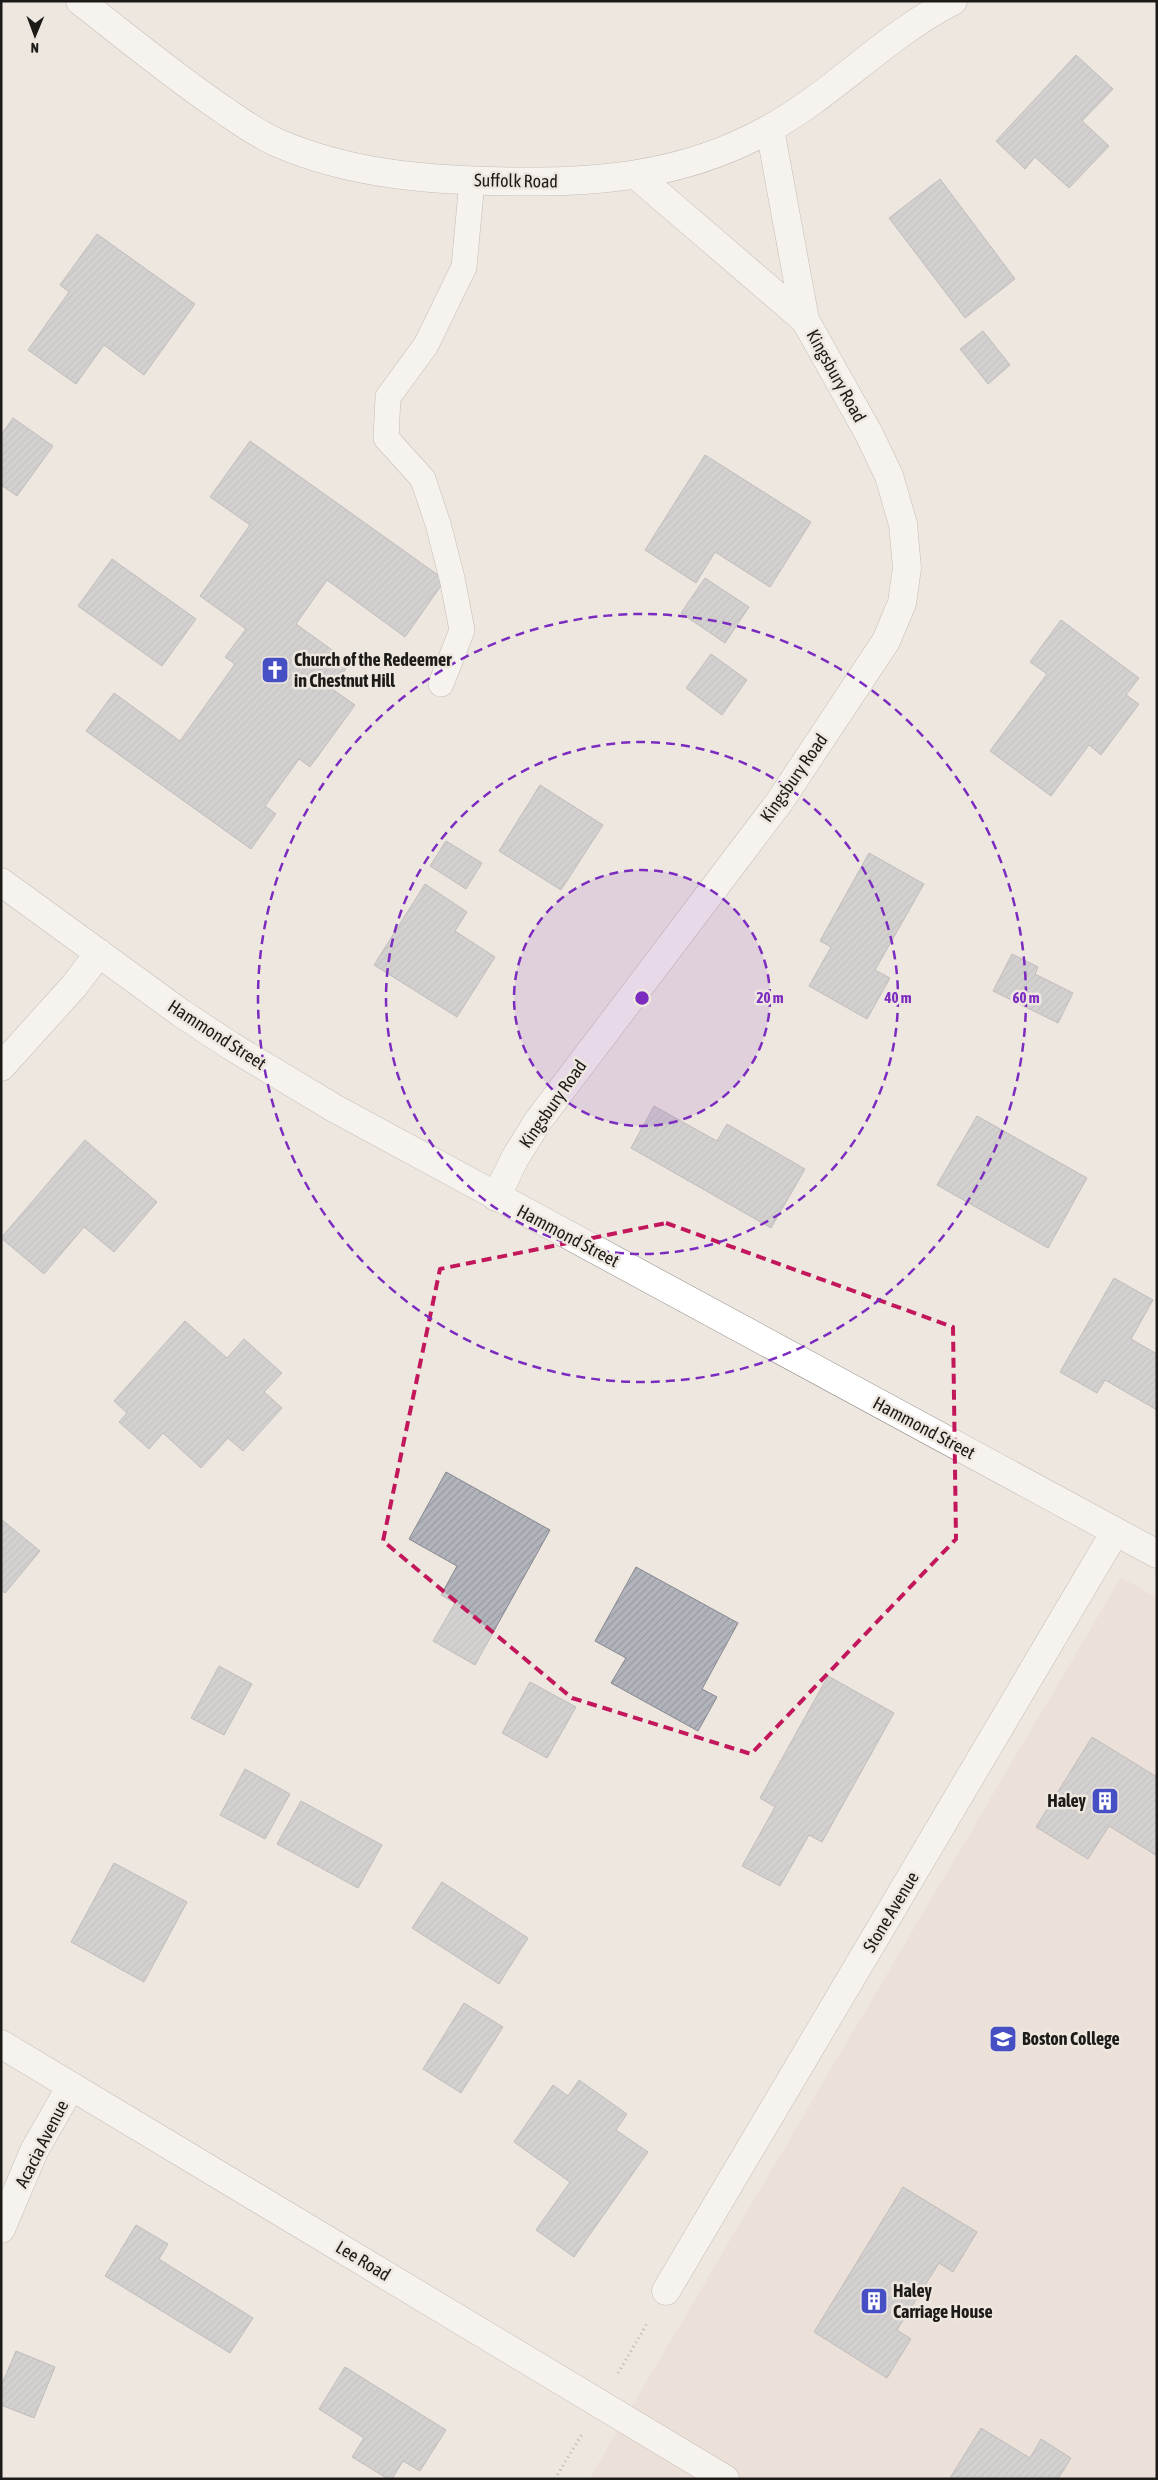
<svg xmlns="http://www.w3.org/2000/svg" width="1158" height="2480" font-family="'Asap Condensed',sans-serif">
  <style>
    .built { fill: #e7dace }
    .building { fill: url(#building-hatch); stroke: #86888f }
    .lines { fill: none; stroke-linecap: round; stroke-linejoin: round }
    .service-casing { stroke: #908a84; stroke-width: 26 }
    .minor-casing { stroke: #908a84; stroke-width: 29 }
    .tertiary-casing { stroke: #908a84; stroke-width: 29 }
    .path { stroke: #807b77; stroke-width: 3; stroke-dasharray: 1 4; stroke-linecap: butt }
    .service { stroke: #fff; stroke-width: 25 }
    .minor { stroke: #fff; stroke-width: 28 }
    .tertiary { stroke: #fff; stroke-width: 28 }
    .marked { fill: none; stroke: #c2185b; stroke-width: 4; stroke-dasharray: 10 6; stroke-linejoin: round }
    .ring { fill: none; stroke: #7b2cbf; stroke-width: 2.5; stroke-dasharray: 9 6 }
    .labels { text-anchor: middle; stroke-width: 5; stroke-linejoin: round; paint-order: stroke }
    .street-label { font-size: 18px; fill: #1d1b18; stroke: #eee7e0 }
    .poi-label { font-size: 18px; font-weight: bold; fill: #1d1b18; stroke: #eee7e0; text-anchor: start }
    .centre { fill: #7b2cbf; stroke: #eee7e0; stroke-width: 2.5 }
    .ring-label { font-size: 15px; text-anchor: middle; font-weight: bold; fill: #7b2cbf; stroke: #eee7e0; stroke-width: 5; stroke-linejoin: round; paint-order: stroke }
  </style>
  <defs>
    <pattern id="building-hatch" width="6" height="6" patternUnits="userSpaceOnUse" patternTransform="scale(1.25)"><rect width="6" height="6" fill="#b2b4bc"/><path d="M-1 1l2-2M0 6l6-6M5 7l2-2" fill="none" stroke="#999aa1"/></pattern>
  </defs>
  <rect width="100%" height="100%" fill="#eee7e0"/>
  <path class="built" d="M 1121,1577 L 1157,1598 L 1157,2479 L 589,2479 Z"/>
  <path class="building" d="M 1076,55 L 1113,89 L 1082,121 L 1109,146 L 1069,188 L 1035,157 L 1025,169 L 996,141 Z
    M 940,179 L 1015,279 L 965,318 L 889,218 Z
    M 97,234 L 195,304 L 144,375 L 104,345 L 76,384 L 28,350 L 69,292 L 60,285 Z
    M 983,331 L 1010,365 L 988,384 L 960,349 Z
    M 13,418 L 53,446 L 17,496 L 1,485 L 1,435 Z
    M 250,441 L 445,580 L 405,637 L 327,580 L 296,624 L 350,663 L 332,689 L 355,705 L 310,767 L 299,759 L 265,806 L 276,814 L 251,849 L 86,731 L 114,693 L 180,741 L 235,664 L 225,657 L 246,629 L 200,596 L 250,525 L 210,497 Z
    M 705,455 L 811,522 L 770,587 L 715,552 L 696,583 L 645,550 Z
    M 112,559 L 196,619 L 162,666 L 78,606 Z
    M 705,578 L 749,607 L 725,643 L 681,613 Z
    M 1061,620 L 1139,678 L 1126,695 L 1139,704 L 1101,755 L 1089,745 L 1051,796 L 990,751 L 1047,674 L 1030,662 Z
    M 711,654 L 747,680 L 722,715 L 686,688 Z
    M 540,785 L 603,825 L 561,890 L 499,851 Z
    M 446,841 L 482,863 L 466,889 L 430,866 Z
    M 869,853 L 924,884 L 875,970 L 890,978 L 867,1019 L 809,986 L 831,947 L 820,941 Z
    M 425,884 L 467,912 L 455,931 L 495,957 L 457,1017 L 374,965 Z
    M 1012,954 L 1038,967 L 1035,974 L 1073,993 L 1058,1023 L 993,991 Z
    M 654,1106 L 717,1141 L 727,1124 L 805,1169 L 771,1228 L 631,1148 Z
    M 977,1116 L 1087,1178 L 1048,1248 L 937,1185 Z
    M 85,1140 L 157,1202 L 114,1252 L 84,1227 L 44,1274 L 1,1238 Z
    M 1114,1278 L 1153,1300 L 1131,1339 L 1157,1354 L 1157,1410 L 1105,1380 L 1097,1393 L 1060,1372 Z
    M 185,1321 L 227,1358 L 244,1339 L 282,1373 L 264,1392 L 282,1408 L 243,1451 L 228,1438 L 201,1468 L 163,1433 L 149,1449 L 119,1422 L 127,1413 L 114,1401 Z
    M 446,1472 L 550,1530 L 475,1665 L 433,1641 L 455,1603 L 441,1595 L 457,1566 L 409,1539 Z
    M 1,1519 L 40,1551 L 5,1593 L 1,1590 Z
    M 636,1567 L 738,1623 L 702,1689 L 717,1697 L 698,1731 L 611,1683 L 626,1658 L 595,1641 Z
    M 219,1666 L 252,1684 L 224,1735 L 191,1718 Z
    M 828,1676 L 894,1713 L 822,1842 L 809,1835 L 780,1886 L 742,1866 L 775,1807 L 760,1798 Z
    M 530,1682 L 576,1707 L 547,1758 L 502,1733 Z
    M 1092,1737 L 1157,1777 L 1157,1856 L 1109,1826 L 1088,1859 L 1036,1827 Z
    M 245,1769 L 290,1794 L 265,1839 L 220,1815 Z
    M 301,1801 L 382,1845 L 358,1888 L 277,1844 Z
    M 114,1863 L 187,1902 L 144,1982 L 71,1942 Z
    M 442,1882 L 528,1938 L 499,1984 L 412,1928 Z
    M 464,2003 L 503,2027 L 461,2093 L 423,2069 Z
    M 579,2080 L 627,2114 L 616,2130 L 648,2152 L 574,2257 L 536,2230 L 570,2182 L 514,2142 L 553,2085 L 568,2096 Z
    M 903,2187 L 977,2232 L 953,2272 L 939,2263 L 897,2330 L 911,2339 L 887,2378 L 814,2332 Z
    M 136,2225 L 168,2244 L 159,2259 L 253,2318 L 230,2353 L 105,2276 Z
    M 16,2351 L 55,2367 L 34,2418 L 1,2405 L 1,2386 Z
    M 345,2367 L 446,2430 L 420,2471 L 403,2461 L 392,2479 L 388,2479 L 352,2457 L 364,2438 L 319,2409 Z
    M 981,2428 L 1030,2458 L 1041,2439 L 1071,2458 L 1058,2479 L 951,2479 L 950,2478 Z"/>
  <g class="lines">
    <defs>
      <path id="service" d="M 441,684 L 462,630 L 452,578 L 438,524 L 423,479 L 386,438 L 388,397 L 426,345 L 464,267 L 472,181"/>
      <path id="minor" d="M 80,1 C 129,39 177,79 228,113 C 244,124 261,136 278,143 C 345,172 417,179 489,181 C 587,184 680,179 769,129 C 833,94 886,35 953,1
        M 636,175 L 805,320
        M 1,1067 L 74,986 L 99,953
        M 496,1197 L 515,1158 L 538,1121 L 780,801 L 886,641 L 902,603 L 907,568 L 903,524 L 889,476 L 869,434 L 805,320 L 770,129
        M 1,2044 L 725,2479
        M 1,2229 L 34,2151 L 71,2086
        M 666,2291 L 1115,1532"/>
      <path id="tertiary" d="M 1,882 L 181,1013 L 231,1046 L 334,1108 L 1157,1554"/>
    </defs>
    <use href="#service" class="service-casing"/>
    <use href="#minor" class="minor-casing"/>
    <use href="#tertiary" class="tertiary-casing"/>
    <path class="path" d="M 618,2373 L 648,2322
      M 555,2479 L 582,2434"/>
    <use href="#service" class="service"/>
    <use href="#minor" class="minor"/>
    <use href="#tertiary" class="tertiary"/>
  </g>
  <path d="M0 0H1158V2480H0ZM 666,1223 L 953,1327 L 956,1539 L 751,1754 L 572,1698 L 383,1541 L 440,1269 Z" fill="#eee7e0" fill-opacity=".55" fill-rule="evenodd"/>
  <path class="marked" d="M 666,1223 L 953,1327 L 956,1539 L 751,1754 L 572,1698 L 383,1541 L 440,1269 Z"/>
  <circle cx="642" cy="998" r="128" fill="#7b2cbf" fill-opacity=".12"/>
  <g class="ring">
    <circle cx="642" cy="998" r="128"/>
    <circle cx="642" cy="998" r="256"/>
    <circle cx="642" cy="998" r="384"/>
  </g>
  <defs>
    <symbol id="church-square" viewBox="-11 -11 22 22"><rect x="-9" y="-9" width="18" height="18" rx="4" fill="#4650c4" stroke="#eee7e0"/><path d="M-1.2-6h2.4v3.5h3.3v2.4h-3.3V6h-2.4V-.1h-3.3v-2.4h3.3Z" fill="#fff"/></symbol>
    <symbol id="building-square" viewBox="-11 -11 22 22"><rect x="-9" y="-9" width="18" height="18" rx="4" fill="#4650c4" stroke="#eee7e0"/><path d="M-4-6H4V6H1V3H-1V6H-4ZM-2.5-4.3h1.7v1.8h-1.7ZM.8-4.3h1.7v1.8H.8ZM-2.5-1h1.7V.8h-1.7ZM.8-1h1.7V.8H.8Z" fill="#fff"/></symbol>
    <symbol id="university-square" viewBox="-11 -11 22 22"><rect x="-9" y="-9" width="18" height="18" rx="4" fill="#4650c4" stroke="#eee7e0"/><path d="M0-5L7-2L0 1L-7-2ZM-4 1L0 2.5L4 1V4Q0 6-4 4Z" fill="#fff"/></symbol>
  </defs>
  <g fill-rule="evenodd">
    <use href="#church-square" x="259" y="654" width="32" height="32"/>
    <use href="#building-square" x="1089" y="1785" width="32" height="32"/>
    <use href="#university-square" x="987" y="2023" width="32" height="32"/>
    <use href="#building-square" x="858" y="2285" width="32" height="32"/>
  </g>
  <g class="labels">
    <g class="street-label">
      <text transform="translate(516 181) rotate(1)" y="6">Suffolk Road</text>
      <text transform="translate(836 376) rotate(61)" y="6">Kingsbury Road</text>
      <text transform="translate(794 778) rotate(-55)" y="6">Kingsbury Road</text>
      <text transform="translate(217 1035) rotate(33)" y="6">Hammond Street</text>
      <text transform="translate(553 1104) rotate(-55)" y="6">Kingsbury Road</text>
      <text transform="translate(568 1236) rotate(28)" y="6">Hammond Street</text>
      <text transform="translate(924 1428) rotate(28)" y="6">Hammond Street</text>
      <text transform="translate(891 1912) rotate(-59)" y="6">Stone Avenue</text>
      <text transform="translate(42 2144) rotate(-63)" y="6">Acacia Avenue</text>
      <text transform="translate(363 2261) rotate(31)" y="6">Lee Road</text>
    </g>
    <g class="poi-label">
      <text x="294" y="666">Church of the Redeemer<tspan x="294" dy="21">in Chestnut Hill</tspan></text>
      <text x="1086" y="1807" text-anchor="end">Haley</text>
      <text x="1022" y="2045">Boston College</text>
      <text x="893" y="2297">Haley<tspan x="893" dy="21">Carriage House</tspan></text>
    </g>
  </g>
  <circle cx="642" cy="998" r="8" class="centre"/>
  <g class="ring-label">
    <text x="770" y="1003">20 m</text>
    <text x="898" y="1003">40 m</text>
    <text x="1026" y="1003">60 m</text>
  </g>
  <rect width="1158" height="2480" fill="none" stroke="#1d1b18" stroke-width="5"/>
  <g transform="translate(35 35) rotate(181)" stroke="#eee7e0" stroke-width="4" paint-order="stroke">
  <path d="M0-4L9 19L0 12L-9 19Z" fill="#1d1b18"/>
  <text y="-8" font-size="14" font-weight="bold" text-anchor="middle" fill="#1d1b18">N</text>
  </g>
</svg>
